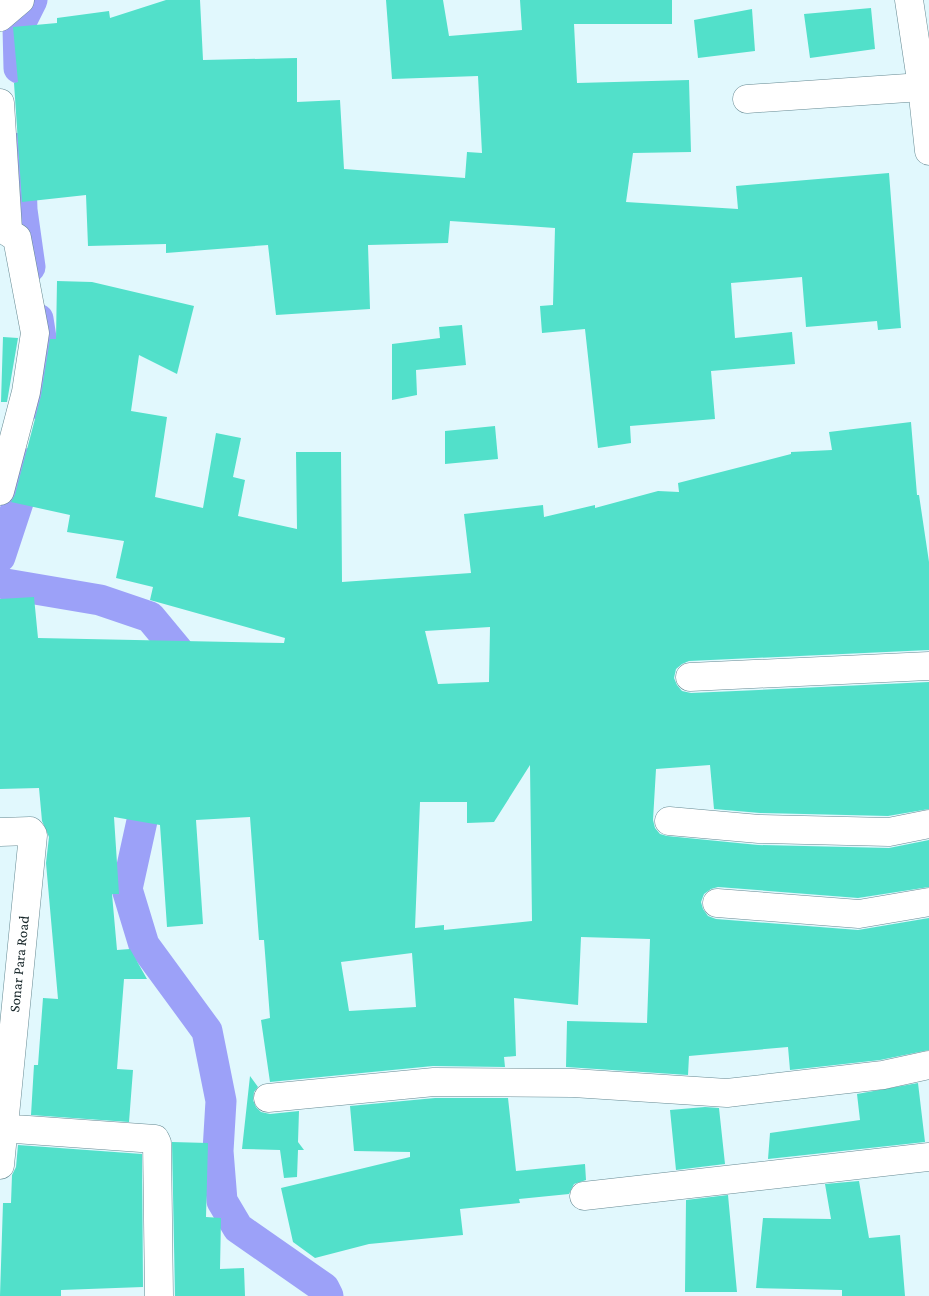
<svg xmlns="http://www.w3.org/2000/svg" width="929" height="1296" font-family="'Crimson Pro',serif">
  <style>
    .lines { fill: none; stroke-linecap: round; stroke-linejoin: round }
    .canal { stroke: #9ca1f8; stroke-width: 31 }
    .building { fill: #52e0ca; fill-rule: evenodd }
    .minor-casing { stroke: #668a93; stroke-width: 29 }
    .highway-casing { stroke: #668a93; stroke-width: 29 }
    .minor { stroke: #fff; stroke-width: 28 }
    .highway { stroke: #fff; stroke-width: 28 }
    .labels { text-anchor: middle; stroke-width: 4; stroke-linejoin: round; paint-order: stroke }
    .street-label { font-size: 15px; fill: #18272a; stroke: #fff }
  </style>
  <rect width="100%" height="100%" fill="#e1f8fd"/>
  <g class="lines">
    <path class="canal" d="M 19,68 L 18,28 L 32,0
      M 20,148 L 22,210 L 30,267
      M 38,319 L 51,401 L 47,410
      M 0,557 L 31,463
      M 0,583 L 100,600 L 150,617 L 179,652 L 172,680
      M 151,780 L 127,889 L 144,945 L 207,1031 L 221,1101 L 218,1151 L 222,1201 L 238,1228 L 324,1288 L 328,1296"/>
  </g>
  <path class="building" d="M 166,0 L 200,0 L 203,60 L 297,58 L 297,102 L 340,100 L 344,169 L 465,178 L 467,152 L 482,153 L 478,76 L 392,79 L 386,0 L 443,0 L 449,36 L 522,30 L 520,0 L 672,0 L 672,24 L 574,24 L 577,83 L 689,80 L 691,152 L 633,153 L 626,202 L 738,209 L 736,186 L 889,173 L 901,328 L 878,330 L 877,321 L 806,327 L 802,277 L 731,283 L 735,338 L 792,332 L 795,364 L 711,371 L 715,419 L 630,426 L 631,443 L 598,448 L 585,329 L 542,333 L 540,306 L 553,305 L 555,228 L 450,221 L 448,243 L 368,245 L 370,309 L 276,315 L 268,245 L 166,253 L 166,244 L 88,246 L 86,195 L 22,202 L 14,83 L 18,82 L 13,27 L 57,23 L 57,18 L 109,11 L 110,18 Z
    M 871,8 L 875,49 L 810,58 L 804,14 Z
    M 752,9 L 755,51 L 698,58 L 694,20 Z
    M 57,281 L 92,282 L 194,306 L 177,374 L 139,355 L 131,411 L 167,417 L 155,497 L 203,508 L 216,433 L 241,438 L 233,477 L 245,480 L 238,516 L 297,529 L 296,452 L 341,452 L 342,582 L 471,573 L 464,514 L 543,505 L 544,517 L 595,505 L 595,508 L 658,491 L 679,492 L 678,483 L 791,454 L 791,452 L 832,450 L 829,432 L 911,422 L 917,495 L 919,495 L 929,562 L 929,650 L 689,661 L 682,664 L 676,669 L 674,678 L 677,685 L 682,691 L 691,693 L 929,682 L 929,809 L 888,816 L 760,813 L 714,809 L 710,765 L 656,769 L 653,820 L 655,828 L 660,834 L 667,836 L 758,845 L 889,848 L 929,840 L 929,887 L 858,898 L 718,887 L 711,889 L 704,894 L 701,902 L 703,909 L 708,916 L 716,919 L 858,930 L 929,918 L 929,1050 L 880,1060 L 790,1070 L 788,1047 L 689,1056 L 688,1075 L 566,1067 L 567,1021 L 647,1023 L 650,939 L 581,937 L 578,1005 L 514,998 L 516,1056 L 504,1057 L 505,1067 L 433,1066 L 270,1082 L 261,1020 L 270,1018 L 264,940 L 259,940 L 250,817 L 196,820 L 203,924 L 167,927 L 160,825 L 114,817 L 119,894 L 112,894 L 117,950 L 130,949 L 147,979 L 124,979 L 117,1069 L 133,1070 L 129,1122 L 31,1115 L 34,1065 L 38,1065 L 43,998 L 58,999 L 46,863 L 49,837 L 42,821 L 39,788 L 0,789 L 0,599 L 34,597 L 38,638 L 284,643 L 285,638 L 150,600 L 153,587 L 116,578 L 124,541 L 67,532 L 70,515 L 11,502 L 15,495 L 41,396 L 50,339 L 56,339 ZM 490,627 L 489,682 L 438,684 L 425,631 ZM 530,765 L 532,921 L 444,930 L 444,925 L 415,928 L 420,802 L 467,802 L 467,823 L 494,822 ZM 412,953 L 416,1007 L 349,1011 L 341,962 Z
    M 462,325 L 466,365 L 416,370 L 417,395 L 392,400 L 392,344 L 440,338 L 439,327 Z
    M 3,337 L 18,338 L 7,402 L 1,402 Z
    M 495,426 L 498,459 L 445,464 L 445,431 Z
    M 250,1076 L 258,1087 L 254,1092 L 253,1100 L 256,1107 L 261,1112 L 270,1114 L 299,1111 L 298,1142 L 304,1150 L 298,1150 L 297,1177 L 284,1178 L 280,1150 L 242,1149 Z
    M 918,1083 L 925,1142 L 768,1159 L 770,1133 L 860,1120 L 857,1094 Z
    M 435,1098 L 508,1098 L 516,1171 L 585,1164 L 586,1180 L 574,1184 L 569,1194 L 519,1199 L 520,1203 L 460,1209 L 463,1235 L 369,1244 L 315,1258 L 293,1242 L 281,1188 L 410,1157 L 410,1152 L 354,1151 L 350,1106 Z
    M 705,1107 L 719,1108 L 725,1164 L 676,1170 L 670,1110 Z
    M 172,1142 L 208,1143 L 206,1217 L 221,1218 L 220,1269 L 244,1268 L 245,1296 L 175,1296 Z
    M 18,1145 L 142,1154 L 143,1287 L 61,1290 L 61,1296 L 0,1296 L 3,1203 L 11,1203 L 12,1175 L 16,1167 Z
    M 859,1181 L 869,1238 L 900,1235 L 905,1296 L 842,1296 L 842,1290 L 756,1288 L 763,1218 L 831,1219 L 825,1184 Z
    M 728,1195 L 737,1292 L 685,1292 L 686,1200 Z"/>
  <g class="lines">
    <defs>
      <path id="minor" d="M 0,17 L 20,0
        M 747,99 L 922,87
        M 0,103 L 8,230
        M 0,227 L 17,238 L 35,333 L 26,392 L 0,491
        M 690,677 L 929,666
        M 669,821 L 759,829 L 889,832 L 929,824
        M 0,832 L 30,831 L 33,835 L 0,1165
        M 717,903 L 859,914 L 929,902
        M 268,1098 L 434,1082 L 573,1083 L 727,1093 L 883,1075 L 929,1065
        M 0,1128 L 155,1139 L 157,1143 L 159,1296
        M 584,1196 L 929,1157"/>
      <path id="highway" d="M 909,0 L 922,87 L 929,151"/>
    </defs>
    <use href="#minor" class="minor-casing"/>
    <use href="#highway" class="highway-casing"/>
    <use href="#minor" class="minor"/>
    <use href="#highway" class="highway"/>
  </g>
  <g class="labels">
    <g class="street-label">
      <text transform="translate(19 964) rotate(-84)" y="5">Sonar Para Road</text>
    </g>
  </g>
</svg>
